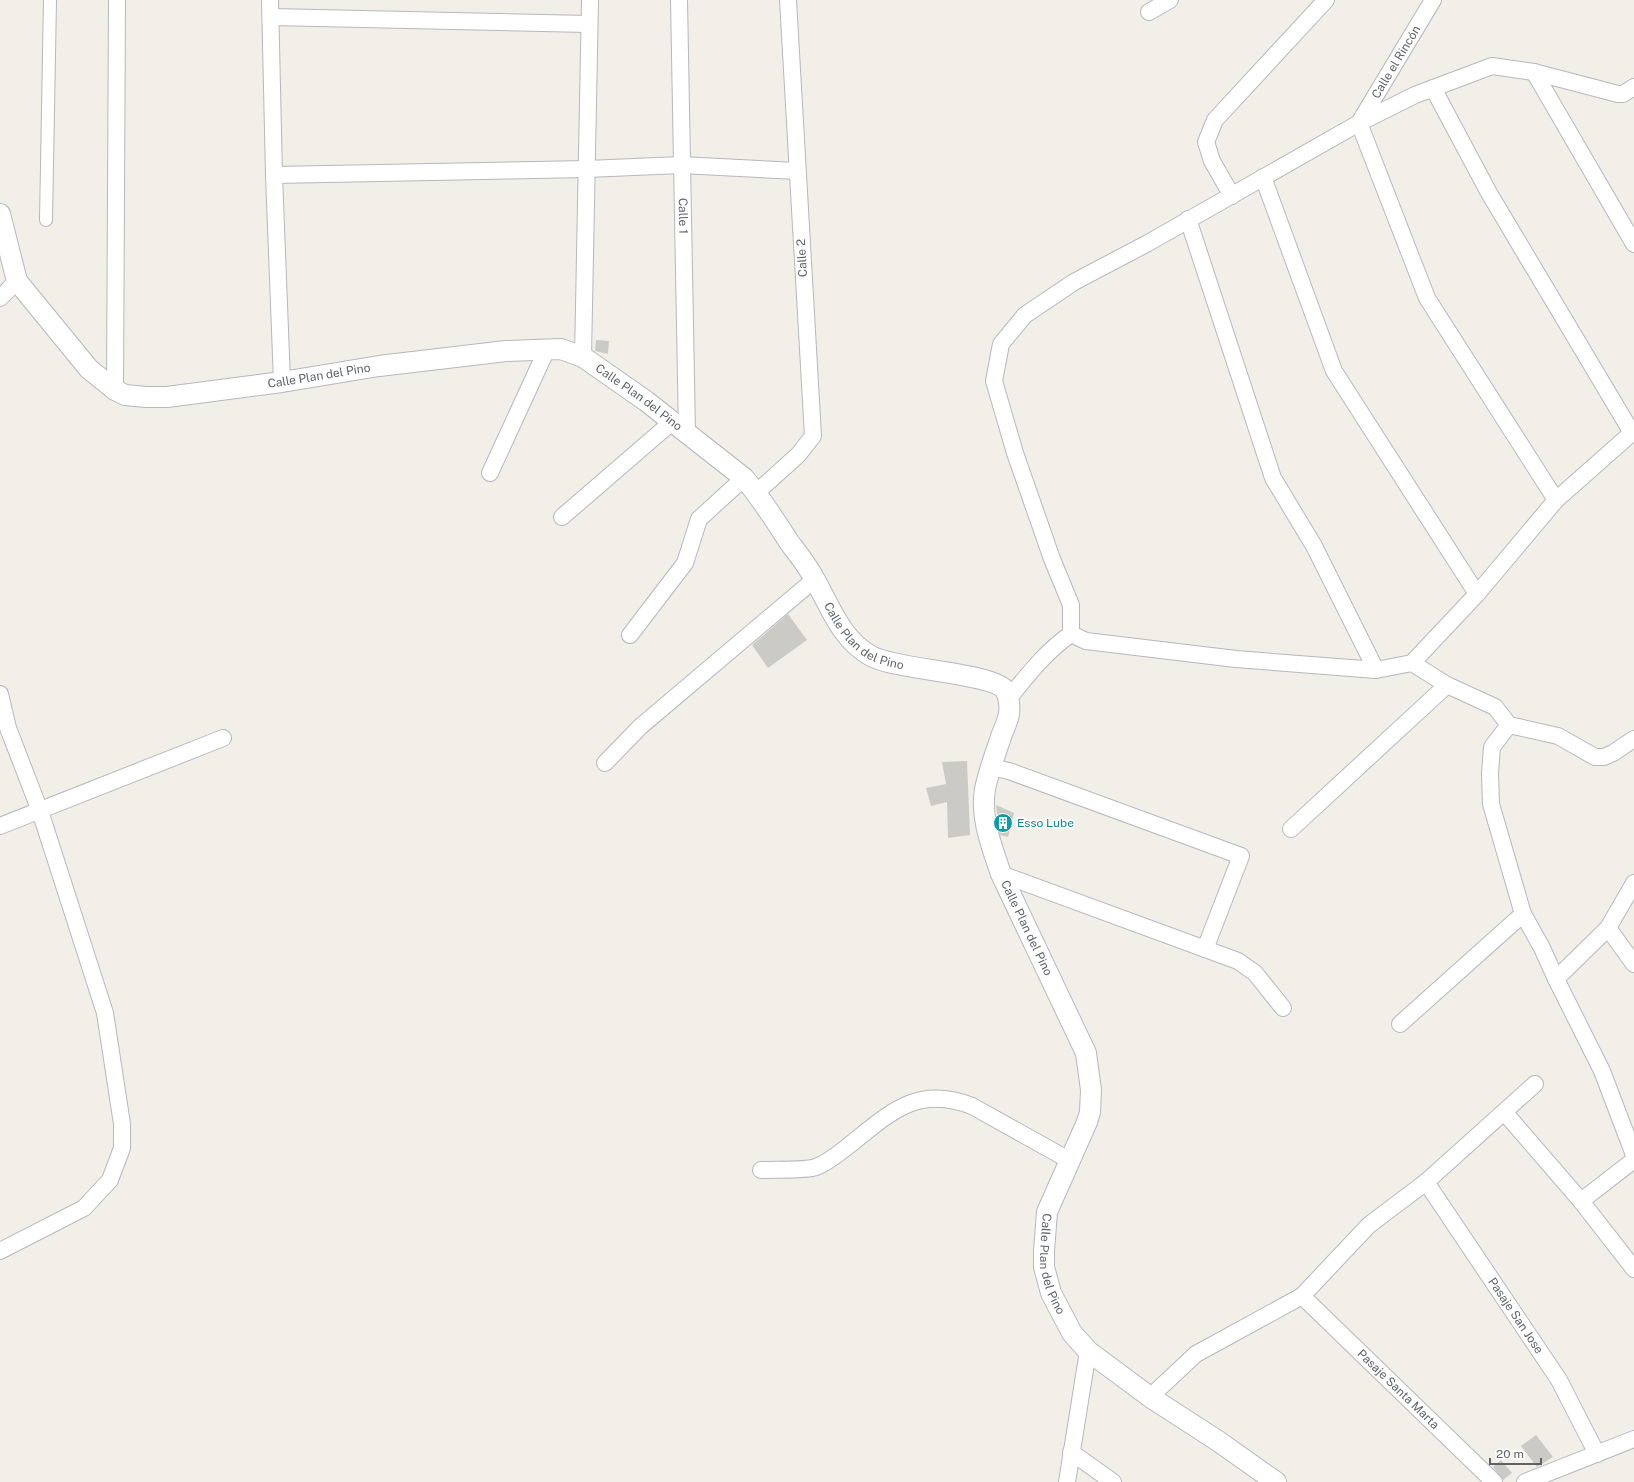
<svg xmlns="http://www.w3.org/2000/svg" width="1634" height="1482" font-family="'Public Sans',sans-serif">
  <style>
    .building { fill: #cccac5 }
    .lines { fill: none; stroke-linecap: round; stroke-linejoin: round }
    .pedestrian-casing { stroke: #b5b8bc; stroke-width: 14 }
    .minor-casing { stroke: #b5b8bc; stroke-width: 18 }
    .tertiary-casing { stroke: #b5b8bc; stroke-width: 22 }
    .pedestrian { stroke: #fff; stroke-width: 12 }
    .minor { stroke: #fff; stroke-width: 16 }
    .tertiary { stroke: #fff; stroke-width: 20 }
    .labels { text-anchor: middle; stroke-width: 3.5; stroke-linejoin: round; paint-order: stroke }
    .street-label { font-size: 12px; fill: #5f6368; stroke: #fff }
    .culture-label { font-size: 12px; fill: #0d838f; stroke: #fff; text-anchor: start }
  </style>
  <rect width="100%" height="100%" fill="#f1efe8"/>
  <path class="building" d="M 596,340 L 609,341 L 608,354 L 595,351 Z
    M 788,614 L 807,640 L 768,668 L 752,645 Z
    M 967,761 L 970,835 L 948,838 L 947,802 L 931,806 L 926,788 L 946,784 L 942,762 Z
    M 996,805 L 1014,813 L 1008,837 L 1000,835 Z
    M 1536,1435 L 1553,1457 L 1537,1467 L 1521,1446 Z
    M 1501,1460 L 1512,1473 L 1503,1480 L 1493,1467 Z"/>
  <g class="lines">
    <defs>
      <path id="pedestrian" d="M 46,220 L 50,0"/>
      <g id="minor">
        <path d="M 270,0 L 274,175 L 282,382"/>
        <path id="s1" d="M 679,0 L 687,433"/>
        <path d="M 1433,0 L 1359,123 L 1427,298 L 1556,500"/>
        <path d="M 1149,12 L 1170,0"/>
        <path d="M 271,17 L 589,24"/>
        <path d="M 1534,72 L 1634,244"/>
        <path d="M 1433,88 L 1489,193 L 1632,433"/>
        <path d="M 274,175 L 587,169 L 681,165 L 797,171"/>
        <path d="M 1263,177 L 1334,371 L 1477,594"/>
        <path d="M 1232,196 L 1212,161 L 1206,142 L 1215,120 L 1326,0"/>
        <path d="M 1188,219 L 1273,478 L 1314,546 L 1376,670"/>
        <path d="M 0,298 L 17,281"/>
        <path d="M 583,357 L 590,0"/>
        <path d="M 115,390 L 117,0"/>
        <path d="M 490,473 L 547,349"/>
        <path d="M 756,493 L 798,455 L 813,436 L 788,0"/>
        <path d="M 562,517 L 672,422"/>
        <path d="M 1071,634 L 1086,641 L 1236,659 L 1376,670 L 1412,663 L 1447,685 L 1495,707 L 1509,725 L 1558,736 L 1595,757 L 1604,757 L 1613,753 L 1634,739"/>
        <path d="M 630,635 L 685,563 L 699,519 L 744,478"/>
        <path d="M 1412,663 L 1477,594 L 1556,500 L 1634,431"/>
        <path d="M 0,694 L 8,728 L 40,811 L 105,1013 L 122,1124 L 122,1148 L 110,1180 L 84,1208 L 0,1251"/>
        <path d="M 1008,699 C 1028,675 1045,652 1071,634 L 1071,605 L 1052,559 L 1015,453 L 994,381 L 1001,344 L 1025,315 L 1074,282 L 1148,243 L 1359,123 L 1415,95 L 1492,66 L 1534,72 L 1618,94 L 1623,94 L 1634,87"/>
        <path d="M 1509,725 L 1492,747 L 1490,773 L 1491,804 L 1523,914 L 1542,948 L 1556,979 L 1602,1071 L 1634,1155"/>
        <path d="M 605,763 L 641,726 L 815,579"/>
        <path d="M 991,767 L 1009,771 L 1241,856 L 1205,949"/>
        <path d="M 0,826 L 223,738"/>
        <path d="M 1291,829 L 1447,685"/>
        <path d="M 1001,874 L 1238,961 L 1255,973 L 1283,1008"/>
        <path d="M 1608,928 L 1634,964"/>
        <path d="M 1556,979 L 1608,928 L 1634,883"/>
        <path d="M 1400,1024 L 1523,914"/>
        <path d="M 1505,1113 L 1581,1201 L 1634,1269"/>
        <path d="M 761,1170 C 774,1169 805,1171 816,1167 C 827,1163 838,1154 847,1147 C 889,1114 916,1084 972,1106 L 1069,1160"/>
        <path id="s2" d="M 1426,1182 L 1559,1380 L 1597,1454"/>
        <path d="M 1581,1201 L 1634,1160"/>
        <path id="s3" d="M 1302,1296 L 1494,1482"/>
        <path d="M 1150,1397 L 1196,1354 L 1302,1296 L 1369,1225 L 1426,1182 L 1535,1084"/>
        <path d="M 1071,1452 L 1113,1482"/>
        <path d="M 1067,1482 L 1088,1351"/>
        <path d="M 1525,1482 L 1634,1439"/>
      </g>
      <g id="tertiary">
        <path id="s4" d="M 0,214 L 17,281 L 89,369 L 115,390 L 125,395 L 146,397 L 167,397 L 282,382 L 379,366 L 506,351 L 561,349 L 583,357 L 646,401 L 744,478 C 761,498 775,520 789,542 C 798,554 808,566 815,580 C 831,608 841,639 871,656 C 896,670 993,673 1005,690 C 1009,696 1010,707 1009,714 C 1008,720 1005,727 1002,734 C 996,752 989,770 985,789 C 980,818 992,847 1001,874 L 1086,1053 L 1091,1090 L 1090,1112 L 1087,1122 L 1047,1212 L 1044,1251 L 1044,1267 L 1051,1293 L 1072,1333 L 1088,1351 L 1150,1397 L 1218,1441 L 1276,1482"/>
      </g>
    </defs>
    <use href="#pedestrian" class="pedestrian-casing"/>
    <use href="#minor" class="minor-casing"/>
    <use href="#tertiary" class="tertiary-casing"/>
    <use href="#pedestrian" class="pedestrian"/>
    <use href="#minor" class="minor"/>
    <use href="#tertiary" class="tertiary"/>
  </g>
  <defs>
    <symbol id="building-disc" viewBox="-11 -11 22 22"><circle r="9.5" fill="#0f9aa8" stroke="#fff"/><path d="M-4-6H4V6H1V3H-1V6H-4ZM-2.5-4.3h1.7v1.8h-1.7ZM.8-4.3h1.7v1.8H.8ZM-2.5-1h1.7V.8h-1.7ZM.8-1h1.7V.8H.8Z" fill="#fff"/></symbol>
  </defs>
  <g fill-rule="evenodd">
    <use href="#building-disc" x="992" y="812" width="22" height="22"/>
  </g>
  <g class="labels">
    <g class="street-label">
      <text transform="translate(1396 62) rotate(-59)" y="4">Calle el Rincón</text>
      <text dy="4" stroke="none"><textPath href="#s1" startOffset="216">Calle 1</textPath></text>
      <text transform="translate(802 258) rotate(-93)" y="4">Calle 2</text>
      <text dy="4" stroke="none"><textPath href="#s4" startOffset="423">Calle Plan del Pino</textPath></text>
      <text dy="4" stroke="none"><textPath href="#s4" startOffset="759">Calle Plan del Pino</textPath></text>
      <text dy="4" stroke="none"><textPath href="#s4" startOffset="1094">Calle Plan del Pino</textPath></text>
      <text dy="4" stroke="none"><textPath href="#s4" startOffset="1502">Calle Plan del Pino</textPath></text>
      <text dy="4" stroke="none"><textPath href="#s4" startOffset="1862">Calle Plan del Pino</textPath></text>
      <text dy="4" stroke="none"><textPath href="#s2" startOffset="161">Pasaje San Jose</textPath></text>
      <text dy="4" stroke="none"><textPath href="#s3" startOffset="134">Pasaje Santa Marta</textPath></text>
    </g>
    <g class="culture-label">
      <text x="1017" y="827">Esso Lube</text>
    </g>
  </g>
  <path d="M1490 1458v6h51v-6" fill="none" stroke="#5f6368" stroke-width="2"/>
  <text x="1496" y="1458" font-size="12" fill="#5f6368" stroke="#ffffff" stroke-width="3" paint-order="stroke">20 m</text>
</svg>
